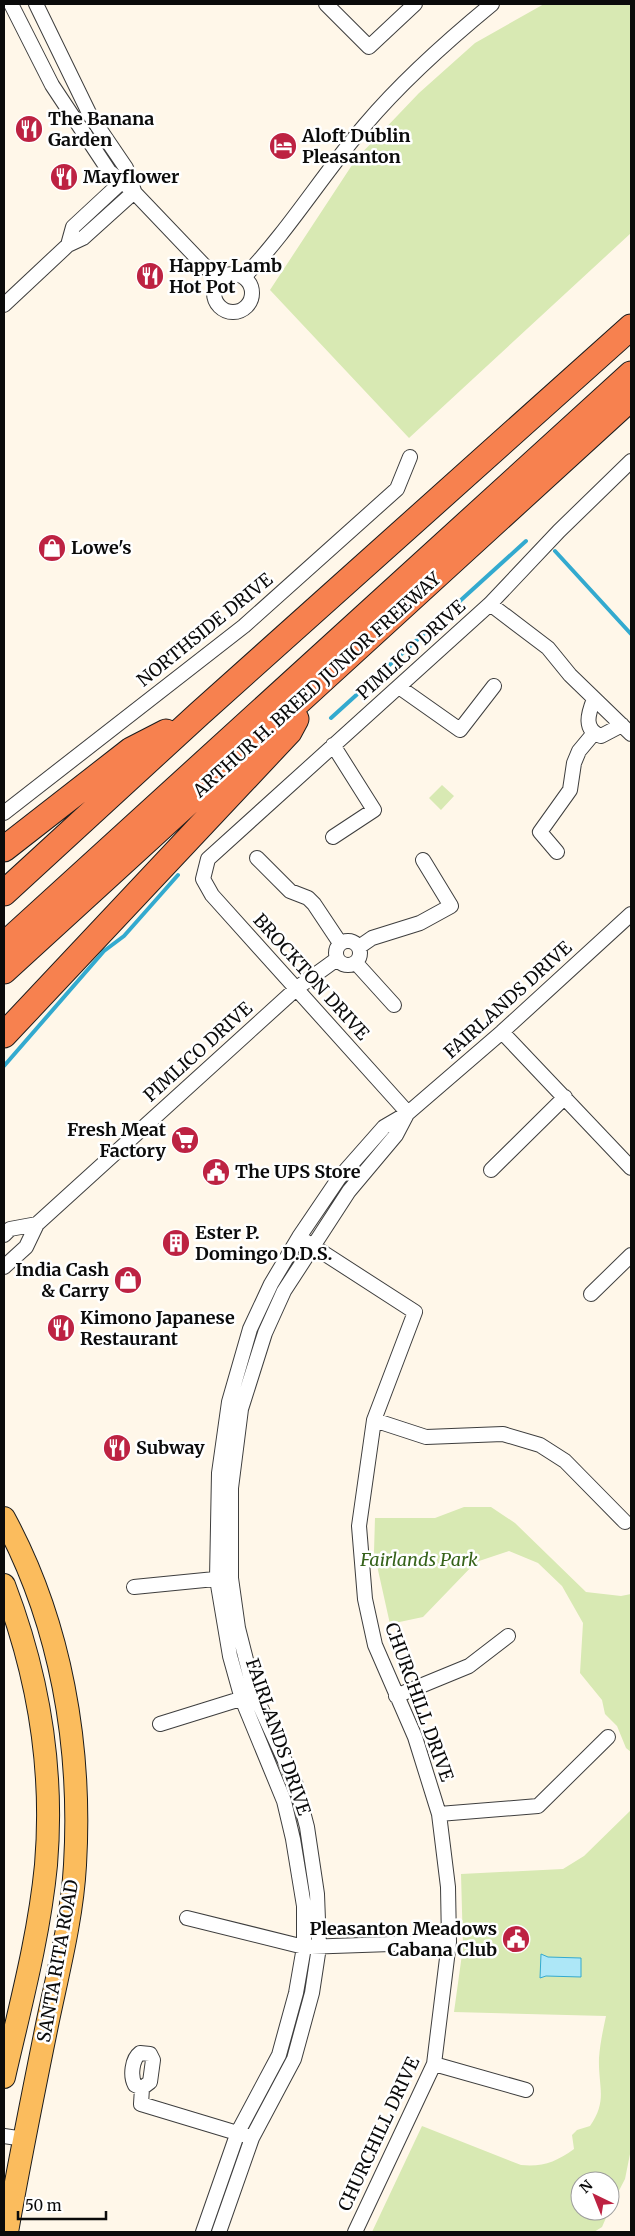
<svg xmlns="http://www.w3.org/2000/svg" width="635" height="2236" font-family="Merriweather,serif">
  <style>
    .green { fill: #d8e9b3 }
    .water { fill: #ade7f7; stroke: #33aacf }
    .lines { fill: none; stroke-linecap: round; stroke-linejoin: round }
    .stream { stroke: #33aacf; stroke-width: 4 }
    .street-casing { stroke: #3e3e3e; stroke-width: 16 }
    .primary-casing { stroke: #1c1c1c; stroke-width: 24 }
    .highway-casing { stroke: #1c1c1c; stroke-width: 27 }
    .street { stroke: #fff; stroke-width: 14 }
    .primary { stroke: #fbbc5d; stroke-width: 22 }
    .highway { stroke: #f7814f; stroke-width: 25 }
    .labels { text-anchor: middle; stroke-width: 5; stroke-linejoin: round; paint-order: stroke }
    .poi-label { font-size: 18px; font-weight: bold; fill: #0b0b0b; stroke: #fff; text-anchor: start }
    .street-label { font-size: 18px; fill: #0b0b0b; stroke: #fff }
    .park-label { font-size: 18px; font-style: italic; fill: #36631b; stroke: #fff }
  </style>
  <rect width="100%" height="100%" fill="#fff7e9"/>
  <path class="green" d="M 544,4 L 631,4 L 631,233 L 409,438 L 270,290 L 356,159 L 419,93 L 475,43 Z
    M 442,785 L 454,796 L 441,810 L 429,798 Z
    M 464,1507 L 491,1507 L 515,1523 L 586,1592 L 621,1596 L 631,1594 L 631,1752 L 626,1748 L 617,1726 L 605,1714 L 602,1700 L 580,1673 L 583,1623 L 562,1586 L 538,1563 L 509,1551 L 476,1562 L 423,1617 L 390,1624 L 374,1552 L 375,1518 L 435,1518 Z
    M 631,1810 L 631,2149 L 625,2179 L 610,2208 L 610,2181 L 580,2181 L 580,2211 L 609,2211 L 602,2227 L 594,2232 L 372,2232 L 422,2126 L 521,2165 C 543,2167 556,2162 574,2149 L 572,2135 L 577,2130 L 590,2126 C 608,2100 598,2087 599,2058 C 600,2044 603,2030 606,2016 L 454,2012 L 463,1947 L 461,1874 L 563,1869 L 584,1856 Z"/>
  <path class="water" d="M 541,1954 L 548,1957 L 581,1958 L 581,1977 L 546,1976 L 540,1978 Z"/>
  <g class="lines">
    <path class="stream" d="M 555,551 L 631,634
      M 331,718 L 526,541
      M 4,1066 L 104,951 L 124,936 L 178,875"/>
    <defs>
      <path id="street" d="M 11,4 L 52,85 L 109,171 L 134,192 L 218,280
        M 36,4 L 90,115 L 126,168 L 134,191
        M 326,4 L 369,47 L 415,4
        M 68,245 L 73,227 L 128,176
        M214 293a19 19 0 1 1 38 0a19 19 0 1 1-38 0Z
        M 244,277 C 289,230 323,174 365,125 C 403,80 447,41 492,4
        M 4,305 L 68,245 L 83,238 L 134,192
        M 490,604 L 548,648 L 570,675 L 631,734
        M 399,687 L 460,730 L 494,686
        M 594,699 C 588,714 583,730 601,736 L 622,725
        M 333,745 L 374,810 L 333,837
        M 4,813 L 244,626 L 397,489 L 410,457
        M 557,852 L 540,832 L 570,790 L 574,763 L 579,751 L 594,733
        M 257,858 L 290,891 L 308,898 L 314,904 L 340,943
        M336 953a12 12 0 1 1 24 0a12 12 0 1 1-24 0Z
        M 359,947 L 372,938 L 420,923 L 451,906 L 423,860
        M 356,963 L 394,1005
        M 502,1032 L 631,1168
        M 408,1113 L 212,895 L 203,879 L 208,859 L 490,604 L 559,531 L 631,461
        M 491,1170 L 565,1097
        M 4,1235 L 10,1229 L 37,1224
        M 305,1241 L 415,1312 L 374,1420 L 359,1526 L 365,1599 L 375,1645 L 415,1737 L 439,1814 L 448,1887 L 449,1942 L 434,2064 L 355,2232
        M 4,1267 L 26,1247 L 37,1224 L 297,988 L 337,959
        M 591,1294 L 631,1255
        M 374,1420 L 426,1437 L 503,1434 L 540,1445 L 565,1461 L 625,1522
        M 134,1587 L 225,1578
        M 396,1696 L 469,1666 L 508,1636
        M 160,1724 L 250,1696
        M 439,1814 L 538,1806 L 608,1737
        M 187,1918 L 304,1947 L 449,1942
        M 140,2053 L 150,2054 L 153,2060 L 150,2082 L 142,2088 L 135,2085 C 130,2076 132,2059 140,2053 Z
        M 434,2064 L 526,2090
        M 142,2088 L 141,2104 L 247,2136
        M 4,2136 L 24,2139
        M 203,2232 L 238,2132 L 279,2055 L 296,1993 L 304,1947 L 304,1906 L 293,1839 L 284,1801 L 242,1699 L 230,1656 L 217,1579 L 219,1473 L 229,1402 L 250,1329 L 271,1284 L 299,1237 L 339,1178 L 384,1127 L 408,1113 L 502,1032 L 631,914
        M 219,2232 L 252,2138 L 294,2059 L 312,1993 L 319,1947 L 317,1894 L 307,1827 L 296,1785 L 255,1695 L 238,1628 L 231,1578 L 231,1488 L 241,1409 L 265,1333 L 284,1291 L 349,1191 L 396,1135 L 407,1114"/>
      <path id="primary" d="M 4,1518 C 61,1623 82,1746 75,1865 C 72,1919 58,1972 47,2025 C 33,2094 19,2163 7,2232
        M 4,1585 C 38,1674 54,1770 46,1865 C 39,1937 20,2007 4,2077"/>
      <path id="highway" d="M 4,849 L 131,750 L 166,732
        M 4,893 L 199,714 L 631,327
        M 4,945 L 631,374
        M 4,971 L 631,398
        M 4,1035 L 289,732 L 296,719"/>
    </defs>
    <use href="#street" class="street-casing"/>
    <use href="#primary" class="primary-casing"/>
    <use href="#highway" class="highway-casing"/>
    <use href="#street" class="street"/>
    <use href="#primary" class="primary"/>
    <use href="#highway" class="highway"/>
  </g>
  <defs>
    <symbol id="restaurant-disc" viewBox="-11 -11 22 22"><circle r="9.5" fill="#bd2242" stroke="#fff"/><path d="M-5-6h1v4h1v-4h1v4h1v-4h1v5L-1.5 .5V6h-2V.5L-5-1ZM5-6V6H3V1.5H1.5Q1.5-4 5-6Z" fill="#fff"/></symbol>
    <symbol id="hotel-disc" viewBox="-11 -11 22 22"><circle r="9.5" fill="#bd2242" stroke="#fff"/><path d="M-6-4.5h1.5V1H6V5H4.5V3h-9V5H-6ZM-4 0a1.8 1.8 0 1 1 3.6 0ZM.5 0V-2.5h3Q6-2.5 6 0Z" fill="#fff"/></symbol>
    <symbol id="shop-disc" viewBox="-11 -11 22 22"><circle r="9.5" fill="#bd2242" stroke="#fff"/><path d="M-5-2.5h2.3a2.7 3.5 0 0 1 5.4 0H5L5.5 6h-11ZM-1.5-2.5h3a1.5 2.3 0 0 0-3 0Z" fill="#fff"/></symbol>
    <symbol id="supermarket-disc" viewBox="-11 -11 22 22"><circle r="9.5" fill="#bd2242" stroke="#fff"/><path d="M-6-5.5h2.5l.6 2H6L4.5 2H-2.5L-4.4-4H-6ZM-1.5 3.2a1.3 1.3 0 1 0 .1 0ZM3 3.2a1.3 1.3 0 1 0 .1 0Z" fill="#fff"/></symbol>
    <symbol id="civic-disc" viewBox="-11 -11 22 22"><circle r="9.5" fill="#bd2242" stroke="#fff"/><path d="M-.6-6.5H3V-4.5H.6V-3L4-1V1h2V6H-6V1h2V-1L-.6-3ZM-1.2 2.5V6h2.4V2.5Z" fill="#fff"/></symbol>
    <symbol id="building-disc" viewBox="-11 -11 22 22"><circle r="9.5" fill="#bd2242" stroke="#fff"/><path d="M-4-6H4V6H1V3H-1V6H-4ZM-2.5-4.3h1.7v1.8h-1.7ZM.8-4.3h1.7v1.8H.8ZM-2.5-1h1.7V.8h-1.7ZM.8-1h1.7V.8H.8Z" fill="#fff"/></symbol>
  </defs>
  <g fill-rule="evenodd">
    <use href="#restaurant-disc" x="13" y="113" width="32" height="32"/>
    <use href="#hotel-disc" x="267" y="130" width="32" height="32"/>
    <use href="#restaurant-disc" x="48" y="161" width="32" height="32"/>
    <use href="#restaurant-disc" x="134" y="260" width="32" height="32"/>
    <use href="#shop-disc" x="36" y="532" width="32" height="32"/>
    <use href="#supermarket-disc" x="169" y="1124" width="32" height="32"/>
    <use href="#civic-disc" x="200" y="1156" width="32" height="32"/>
    <use href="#building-disc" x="160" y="1227" width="32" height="32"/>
    <use href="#shop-disc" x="112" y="1264" width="32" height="32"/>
    <use href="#restaurant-disc" x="45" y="1312" width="32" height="32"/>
    <use href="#restaurant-disc" x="101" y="1432" width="32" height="32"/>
    <use href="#civic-disc" x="500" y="1923" width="32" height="32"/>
  </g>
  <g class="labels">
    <g class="poi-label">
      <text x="48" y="125">The Banana<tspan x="48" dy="21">Garden</tspan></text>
      <text x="302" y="142">Aloft Dublin<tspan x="302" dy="21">Pleasanton</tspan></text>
      <text x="83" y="183">Mayflower</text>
      <text x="169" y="272">Happy Lamb<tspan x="169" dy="21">Hot Pot</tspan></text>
      <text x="71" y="554">Lowe's</text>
      <text x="166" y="1136" text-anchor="end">Fresh Meat<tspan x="166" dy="21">Factory</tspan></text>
      <text x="235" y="1178">The UPS Store</text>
      <text x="195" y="1239">Ester P.<tspan x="195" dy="21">Domingo D.D.S.</tspan></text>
      <text x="109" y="1276" text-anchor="end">India Cash<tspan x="109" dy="21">&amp; Carry</tspan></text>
      <text x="80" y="1324">Kimono Japanese<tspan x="80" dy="21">Restaurant</tspan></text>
      <text x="136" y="1454">Subway</text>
      <text x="497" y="1935" text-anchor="end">Pleasanton Meadows<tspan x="497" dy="21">Cabana Club</tspan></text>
    </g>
    <g class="street-label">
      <text transform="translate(205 630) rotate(-39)" y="6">NORTHSIDE DRIVE</text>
      <text transform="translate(411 650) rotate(-42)" y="6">PIMLICO DRIVE</text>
      <text transform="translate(317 685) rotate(-42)" y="6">ARTHUR H. BREED JUNIOR FREEWAY</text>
      <text transform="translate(311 977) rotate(48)" y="6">BROCKTON DRIVE</text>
      <text transform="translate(508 1000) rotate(-42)" y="6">FAIRLANDS DRIVE</text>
      <text transform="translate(198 1052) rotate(-42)" y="6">PIMLICO DRIVE</text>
      <text transform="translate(419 1702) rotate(70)" y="6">CHURCHILL DRIVE</text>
      <text transform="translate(278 1737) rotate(71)" y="6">FAIRLANDS DRIVE</text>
      <text transform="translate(58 1961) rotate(-80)" y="6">SANTA RITA ROAD</text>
      <text transform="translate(379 2134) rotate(-65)" y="6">CHURCHILL DRIVE</text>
    </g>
    <g class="park-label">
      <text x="419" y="1566">Fairlands Park</text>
    </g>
  </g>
  <rect width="635" height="2236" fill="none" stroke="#0b0b0b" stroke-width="10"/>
  <g transform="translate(595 2196) rotate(317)"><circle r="24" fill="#ffffff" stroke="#9d9d9d"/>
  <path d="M0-4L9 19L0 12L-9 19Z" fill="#bd2242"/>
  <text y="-8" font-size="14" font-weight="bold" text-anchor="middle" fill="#0b0b0b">N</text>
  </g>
  <path d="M18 2211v8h88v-8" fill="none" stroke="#0b0b0b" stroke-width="2.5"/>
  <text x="25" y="2211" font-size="15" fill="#0b0b0b" stroke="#ffffff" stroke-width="4" paint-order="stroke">50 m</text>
</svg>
